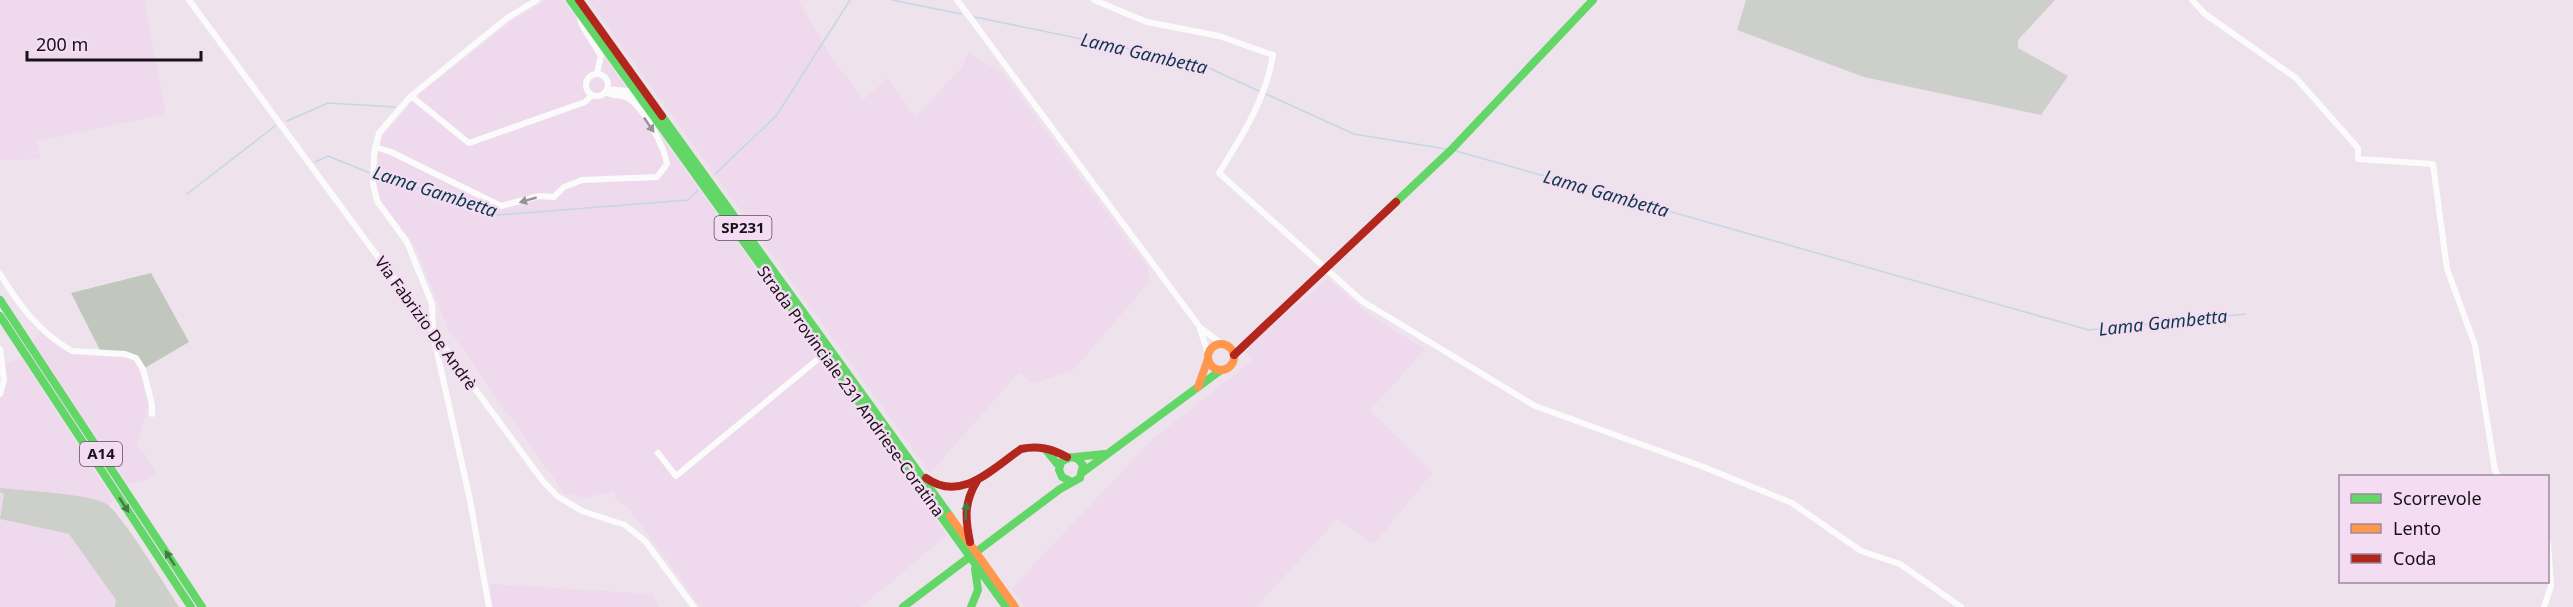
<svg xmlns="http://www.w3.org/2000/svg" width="2573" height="607" font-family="'Noto Sans',sans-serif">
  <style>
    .built { fill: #efd9ed }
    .green { fill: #cdd0ca }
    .forest { fill: #c2c7be }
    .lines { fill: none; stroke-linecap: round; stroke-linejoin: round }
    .stream { stroke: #c3d7e5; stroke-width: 1.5 }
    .street { stroke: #fcfbfc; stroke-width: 6 }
    .fast { stroke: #63d668; stroke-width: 8 }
    .slow { stroke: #ff974d; stroke-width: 8 }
    .jam { stroke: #b3261e; stroke-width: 8 }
    .oneway { fill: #969296 }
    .oneway2 { fill: #427e44 }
    .labels { text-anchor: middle; stroke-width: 5; stroke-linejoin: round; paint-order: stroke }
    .shield { fill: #f4dcf2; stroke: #5b4f5a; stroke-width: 1.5 }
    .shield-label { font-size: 15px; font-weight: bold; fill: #1a1219 }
    .street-label { font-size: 16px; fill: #1a1219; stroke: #f4dcf2 }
    .water-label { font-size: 18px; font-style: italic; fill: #093a4a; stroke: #f4dcf2 }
  </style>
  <rect width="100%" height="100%" fill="#eee2ed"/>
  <path class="built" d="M 0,0 L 144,0 L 166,114 L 37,141 L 40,159 L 0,160 Z
    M 547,0 L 563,0 L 947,535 L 861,607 L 701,607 L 628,507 L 616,500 L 614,491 L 585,498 L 564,493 L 447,327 L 417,250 L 384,205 L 378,194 L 377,183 L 378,156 L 382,137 L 419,94 L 512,21 Z
    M 589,0 L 798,0 L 832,58 L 863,100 L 888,78 L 915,117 L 960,70 L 969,53 L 1002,73 L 1148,268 L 1149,282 L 1074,369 L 1033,384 L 1019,372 L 930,473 Z
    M 1328,279 L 1370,315 L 1425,349 L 1370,410 L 1433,472 L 1374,544 L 1337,519 L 1256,607 L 1025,607 L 1011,589 L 1153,439 L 1253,360 L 1246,352 L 1264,332 Z
    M 40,332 L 71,353 L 132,359 L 138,367 L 149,403 L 136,447 L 144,453 L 156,473 L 142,482 L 127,483 L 33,341 Z
    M 21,358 L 114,500 L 109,506 L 87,498 L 0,488 L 0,398 L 6,385 L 5,364 Z
    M 0,493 L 4,494 L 0,519 L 69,534 L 116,600 L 115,607 L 0,607 Z
    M 490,584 L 653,594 L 658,607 L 493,607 Z"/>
  <path class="green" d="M 1746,0 L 2055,0 L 2018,40 L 2018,48 L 2068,76 L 2041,115 L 1864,77 L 1737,30 Z
    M 0,488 C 26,491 83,493 105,503 C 119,509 168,590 179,607 L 115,607 L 116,600 L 69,534 L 0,519 L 4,494 L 0,492 Z"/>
  <path class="forest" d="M 151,273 L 189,342 L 143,369 L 136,358 L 102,354 L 71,293 Z"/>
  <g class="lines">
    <path class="stream" d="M 892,0 L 961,14
      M 975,17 L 1198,63 L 1261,92
      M 1266,94 L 1354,134 L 1446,149
      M 287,121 L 328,103 L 395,107
      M 1456,151 L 2089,330 L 2246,314
      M 315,162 L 328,156 L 370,173
      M 375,174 L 498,215 L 688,200 L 698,190
      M 714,175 L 776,116 L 850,0
      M 187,194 L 275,126"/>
    <path class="street" d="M 189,0 L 542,480 L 557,496 L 582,511 L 625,525 L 645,541 L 694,607
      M 957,0 L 1199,326 L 1208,353
      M 1094,0 L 1147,22 L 1219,36 L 1273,55 C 1266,99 1242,136 1219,173 L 1362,301 L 1535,406 L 1701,466 L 1792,503 L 1861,551 L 1900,564 L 1961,607
      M 2192,0 L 2205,14 L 2296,78 L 2358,148 L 2358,159 L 2433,164 L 2447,269 L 2475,345 L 2495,471 L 2499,476
      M 580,18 L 582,25 L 601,56 L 597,73
      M586 85a11 11 0 1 1 22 0a11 11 0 1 1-22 0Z
      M 608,89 L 627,91 L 637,99
      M 411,96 L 469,143 L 585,102 L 592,95
      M 375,147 L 391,152 L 501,206 L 539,196 L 554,197 L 564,187 L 582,180 L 657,177 L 667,164 C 664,146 644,108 628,98 C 621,94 613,97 606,92
      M 0,274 C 19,305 40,333 72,351 L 125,354 L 136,358 L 143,369 L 152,405 L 152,414
      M 1202,329 L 1222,344
      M 0,349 L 4,380 L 0,394
      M 658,453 L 676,476 L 823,355
      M 489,607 L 470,500 L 433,334 L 432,304 L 407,242 L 377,201 L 373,184 L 374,154 L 379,133 L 411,96 L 507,18 L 537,0
      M 2544,607 L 2551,586 L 2548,543"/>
    <path class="fast" d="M 570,0 L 1006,607
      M 662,116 L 950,516
      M 1396,202 L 1451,150 L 1593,0
      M 0,300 L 202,607
      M 0,316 L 191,607
      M 1045,449 L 1059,466
      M 1075,457 L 1104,454
      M 1083,472 L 1221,370
      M 903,607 L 1060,489 L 1080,478 L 1083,465 L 1078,459 L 1071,457 L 1061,462 L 1059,470 L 1062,477 L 1072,482
      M 971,607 L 978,590 L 975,569"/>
    <path class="slow" d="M1208 357a13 13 0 1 1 26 0a13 13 0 1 1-26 0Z
      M 1198,387 L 1208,359
      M 950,516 L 1015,607"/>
    <path class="jam" d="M 579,0 L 662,116
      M 1234,355 L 1396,202
      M 926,478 C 961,503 992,469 1021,449 C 1038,445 1052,449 1067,457
      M 970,542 C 965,518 964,502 977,481"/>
  </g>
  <defs><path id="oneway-solid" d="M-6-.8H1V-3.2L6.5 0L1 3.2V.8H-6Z" transform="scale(1.5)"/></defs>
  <g class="oneway">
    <use href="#oneway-solid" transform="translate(649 125) rotate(56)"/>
    <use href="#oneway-solid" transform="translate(528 200) rotate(164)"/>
  </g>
  <g class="oneway2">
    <use href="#oneway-solid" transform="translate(124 505) rotate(57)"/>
    <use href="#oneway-solid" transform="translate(966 511) rotate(-87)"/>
    <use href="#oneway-solid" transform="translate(170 558) rotate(-123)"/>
  </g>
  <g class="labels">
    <g class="shield">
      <rect x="714.5" y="216" width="57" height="24" rx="4.5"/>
      <rect x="80" y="442" width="42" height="24" rx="4.5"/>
    </g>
    <g class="shield-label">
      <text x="743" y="233">SP231</text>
      <text x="101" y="459">A14</text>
    </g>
    <g class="street-label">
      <text transform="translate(426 323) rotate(54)" y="6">Via Fabrizio De Andrè</text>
      <text transform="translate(851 391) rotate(54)" y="6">Strada Provinciale 231 Andriese-Coratina</text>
    </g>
    <g class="water-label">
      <text transform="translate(1144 54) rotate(13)" y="6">Lama Gambetta</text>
      <text transform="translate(435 192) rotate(18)" y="6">Lama Gambetta</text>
      <text transform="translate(1606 194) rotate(16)" y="6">Lama Gambetta</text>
      <text transform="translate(2163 323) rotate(-6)" y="6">Lama Gambetta</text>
    </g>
  </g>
  <rect x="2339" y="475" width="210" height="108" fill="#f4dcf2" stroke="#9d8b9b" stroke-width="1.5"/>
  <rect x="2351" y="494" width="30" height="9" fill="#63d668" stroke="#9d8b9b" stroke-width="1.5"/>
  <text x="2393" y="505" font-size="18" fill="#1a1219">Scorrevole</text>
  <rect x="2351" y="524" width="30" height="9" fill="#ff974d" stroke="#9d8b9b" stroke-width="1.5"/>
  <text x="2393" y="535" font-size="18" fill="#1a1219">Lento</text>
  <rect x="2351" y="554" width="30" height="9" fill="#b3261e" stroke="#9d8b9b" stroke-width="1.5"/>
  <text x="2393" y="565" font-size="18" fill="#1a1219">Coda</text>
  <path d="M27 51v9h174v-9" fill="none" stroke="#1a1219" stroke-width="3"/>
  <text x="36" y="51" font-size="18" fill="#1a1219" stroke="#f4dcf2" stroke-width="4.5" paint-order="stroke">200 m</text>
</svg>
